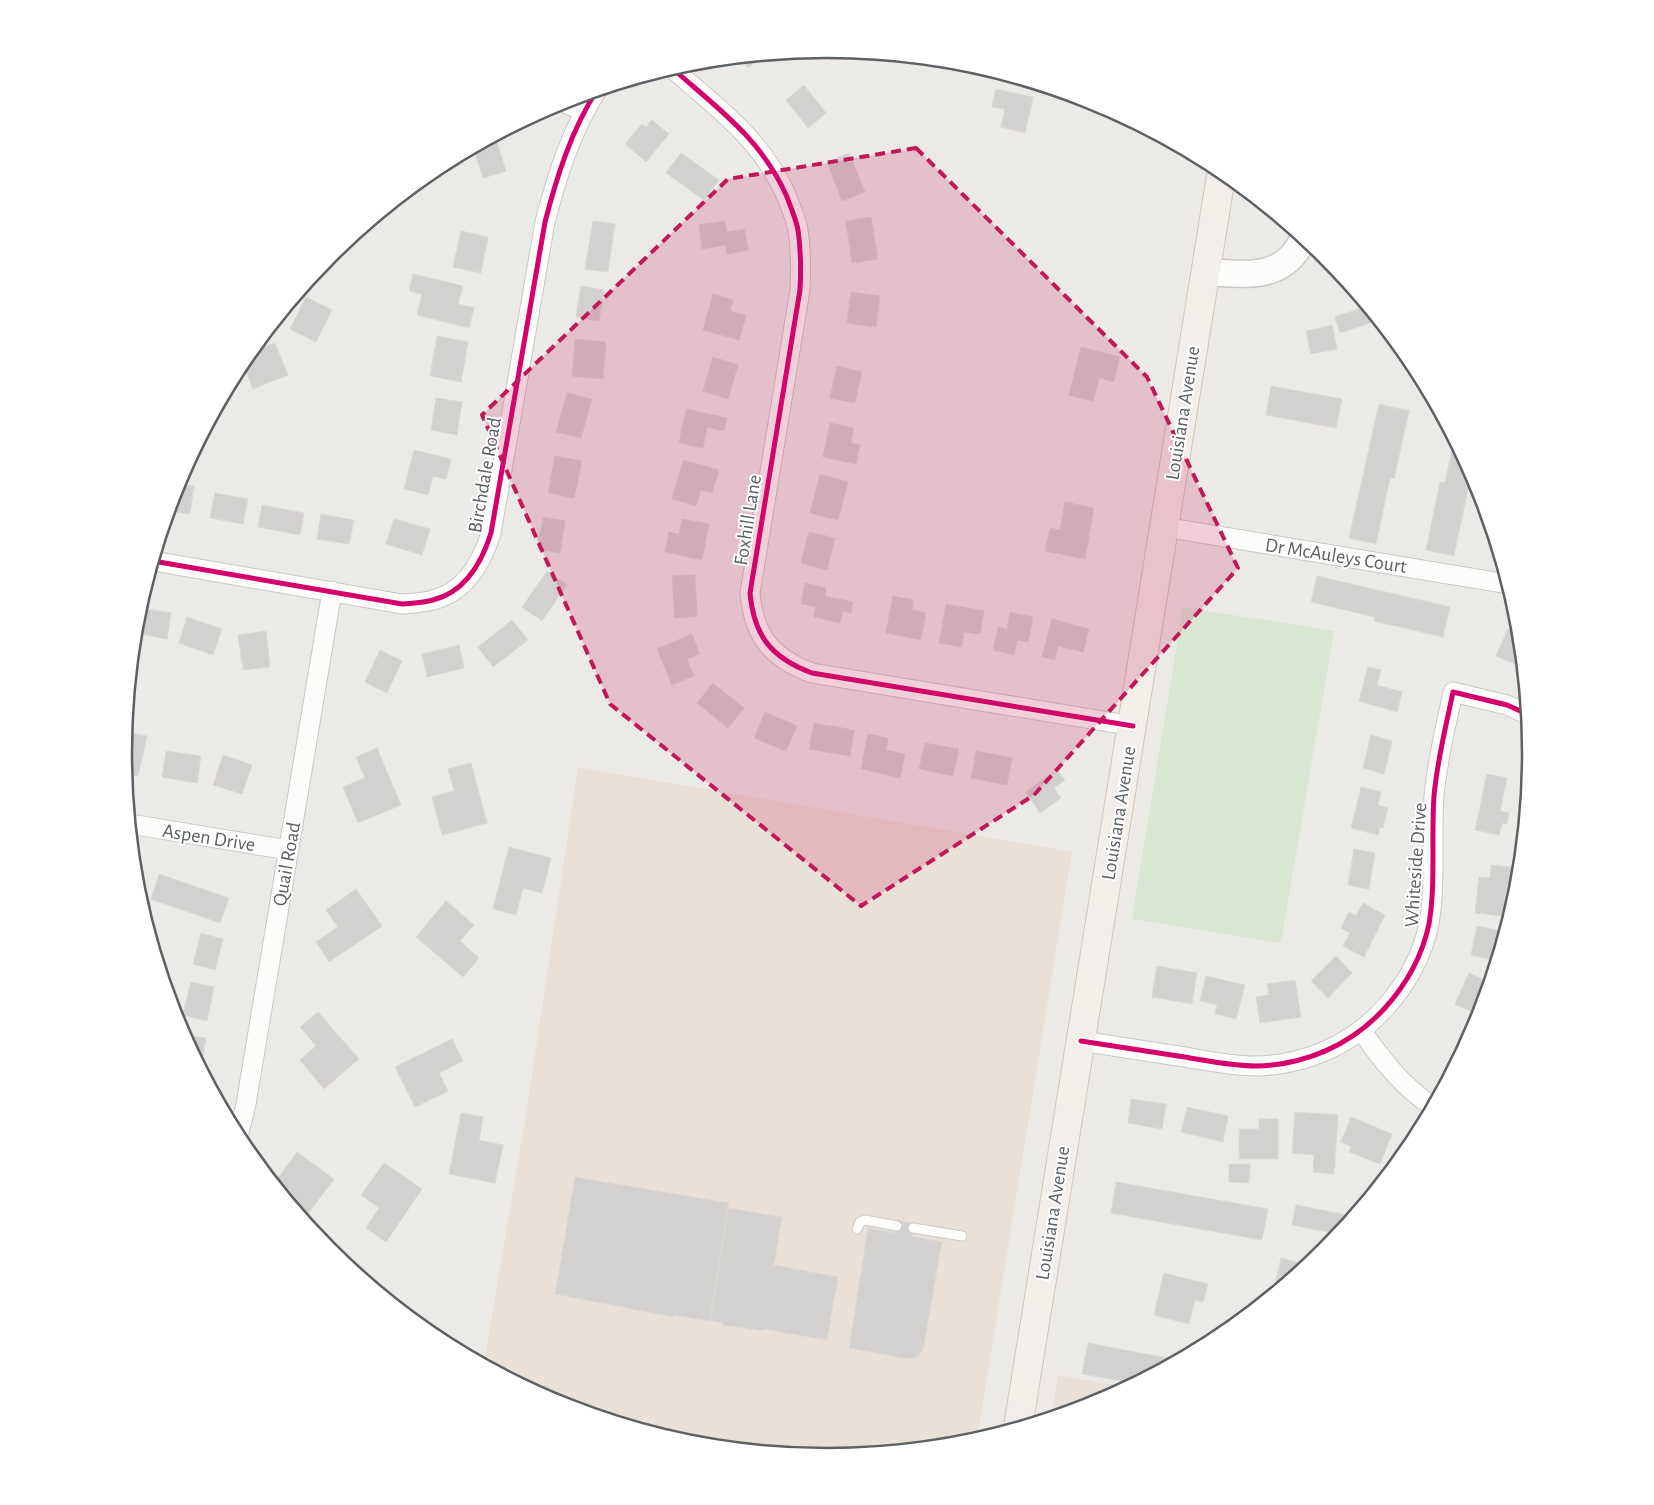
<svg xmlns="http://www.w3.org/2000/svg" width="1654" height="1505" font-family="'Alegreya Sans',sans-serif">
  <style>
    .commercial { fill: #e9e1d7 }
    .green { fill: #d9e7d3 }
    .building { fill: #d3d1d0; stroke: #dbd9d6 }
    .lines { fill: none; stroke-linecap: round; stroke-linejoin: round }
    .lane-casing { stroke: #c8c8c7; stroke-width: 11 }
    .street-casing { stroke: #c8c8c7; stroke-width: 21 }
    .secondary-casing { stroke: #c8c9c8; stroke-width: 29 }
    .primary-casing { stroke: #d2c5b6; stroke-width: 30 }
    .lane { stroke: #fcfcfb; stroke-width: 9 }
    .street { stroke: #fcfcfb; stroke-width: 19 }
    .secondary { stroke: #fcfcfb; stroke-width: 26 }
    .primary { stroke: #f2eee9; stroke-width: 28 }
    .cycleway-casing { stroke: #fff; stroke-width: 8 }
    .cycleway { stroke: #d6006c; stroke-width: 5 }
    .marked { fill: #c2185b; fill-opacity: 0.2; stroke: #c2185b; stroke-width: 4; stroke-dasharray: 10 6; stroke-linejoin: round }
    .labels { text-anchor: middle; stroke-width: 4; stroke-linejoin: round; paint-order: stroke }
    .street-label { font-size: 20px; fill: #5c6164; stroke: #fff }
    .rim { fill: none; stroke: #5c6164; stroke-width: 2.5 }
  </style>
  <rect width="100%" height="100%" fill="#eceae7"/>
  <path class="commercial" d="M 578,767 L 1072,852 L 977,1439 L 964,1443 L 827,1456 L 689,1443 L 557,1403 L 484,1364 L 525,1121 Z
    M 1058,1375 L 1125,1387 L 1096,1403 L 1051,1417 Z"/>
  <path class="green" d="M 1183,607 L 1334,631 L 1281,943 L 1132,919 Z"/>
  <path class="building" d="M 765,55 L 748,68 L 740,57 Z
    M 804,85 L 826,113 L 808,128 L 786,100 Z
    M 996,89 L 1033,97 L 1025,133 L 1001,127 L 1005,109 L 992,107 Z
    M 652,120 L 669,134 L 646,162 L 625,144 L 642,124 L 646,127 Z
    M 495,136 L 506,171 L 483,178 L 473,147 Z
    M 681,153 L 719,180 L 704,200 L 666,173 Z
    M 849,153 L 865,192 L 842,201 L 827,162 Z
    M 871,217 L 878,259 L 852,263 L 846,221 Z
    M 593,221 L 615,224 L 608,272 L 585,269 Z
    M 725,221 L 727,232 L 745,229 L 748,250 L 727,254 L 726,245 L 702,249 L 699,225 Z
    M 461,231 L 488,237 L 481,273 L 453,267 Z
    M 329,255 L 333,266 L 316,271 Z
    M 413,274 L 463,286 L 458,304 L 474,308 L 469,328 L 417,315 L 422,294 L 409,291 Z
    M 581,286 L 604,290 L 599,321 L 576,317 Z
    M 851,292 L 880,296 L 876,327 L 847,323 Z
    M 713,294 L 733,300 L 730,311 L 746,316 L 739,340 L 703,330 Z
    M 306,297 L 332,310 L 316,342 L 290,329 Z
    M 1367,306 L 1378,320 L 1340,333 L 1335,317 Z
    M 1332,325 L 1337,349 L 1311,354 L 1306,331 Z
    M 437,336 L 468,342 L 461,382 L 430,376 Z
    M 575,339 L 606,342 L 603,379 L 572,376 Z
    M 275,343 L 288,375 L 253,389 L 242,361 L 248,353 Z
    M 1081,347 L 1120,357 L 1114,382 L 1099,378 L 1093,401 L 1069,395 Z
    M 713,357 L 738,365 L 728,399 L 703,391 Z
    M 837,366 L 862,372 L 855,403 L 830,398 Z
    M 1271,386 L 1342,399 L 1336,428 L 1266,415 Z
    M 567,393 L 592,399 L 581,438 L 556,432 Z
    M 436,398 L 462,402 L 457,435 L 431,430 Z
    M 1379,404 L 1409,411 L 1394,479 L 1390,478 L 1376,544 L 1349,538 Z
    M 686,409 L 727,418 L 724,431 L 707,427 L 703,448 L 679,443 Z
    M 830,423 L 854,428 L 851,443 L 860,445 L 856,464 L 823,457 Z
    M 1454,440 L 1476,480 L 1473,491 L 1468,489 L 1454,556 L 1426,550 L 1440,482 L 1445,483 Z
    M 414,450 L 451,459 L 446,479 L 433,476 L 428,495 L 404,489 Z
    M 555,456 L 582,461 L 574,498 L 548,493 Z
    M 683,460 L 719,470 L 712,493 L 701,490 L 696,506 L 672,499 Z
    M 820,474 L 848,482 L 838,520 L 810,513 Z
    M 177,484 L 194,486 L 190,514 L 168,511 Z
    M 215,493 L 248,499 L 243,524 L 210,518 Z
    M 1065,502 L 1094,508 L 1085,559 L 1045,551 L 1050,528 L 1060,530 Z
    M 262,505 L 304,513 L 300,535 L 258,527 Z
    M 321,514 L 354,520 L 349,544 L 317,539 Z
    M 543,517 L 565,521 L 560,553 L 537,549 Z
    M 394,519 L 430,529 L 422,555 L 386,544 Z
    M 682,519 L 709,524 L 702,560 L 665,552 L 669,532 L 679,534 Z
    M 809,532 L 835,538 L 827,570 L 801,563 Z
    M 547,571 L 567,585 L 542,621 L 522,607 Z
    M 695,575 L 697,616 L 675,618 L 672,576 Z
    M 1317,576 L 1450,607 L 1443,637 L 1374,621 L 1375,617 L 1311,602 Z
    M 805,583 L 826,588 L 825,596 L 853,602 L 851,613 L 843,611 L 840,623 L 814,617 L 816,607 L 801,604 Z
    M 893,596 L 913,600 L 912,610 L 926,613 L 921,640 L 886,633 Z
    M 946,604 L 984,611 L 980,634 L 964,632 L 962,647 L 939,643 Z
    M 139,608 L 171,613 L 167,639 L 135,633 Z
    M 1010,612 L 1033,617 L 1028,642 L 1017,640 L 1014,655 L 993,650 L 998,627 L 1007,629 Z
    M 187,617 L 222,629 L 213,655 L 179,643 Z
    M 1052,619 L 1089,629 L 1083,652 L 1058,646 L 1055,660 L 1042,657 Z
    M 512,620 L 528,640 L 493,667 L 478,647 Z
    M 1508,629 L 1519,634 L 1522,667 L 1496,656 Z
    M 266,631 L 270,667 L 243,670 L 238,635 Z
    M 692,634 L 700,654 L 687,659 L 694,676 L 672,685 L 657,649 Z
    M 459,645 L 464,668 L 427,677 L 422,654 Z
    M 134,647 L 140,648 L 138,669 L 132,668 Z
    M 380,650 L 402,661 L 387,693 L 365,682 Z
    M 1368,667 L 1381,670 L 1377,685 L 1402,692 L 1397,712 L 1359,701 Z
    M 713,683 L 744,708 L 728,728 L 697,703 Z
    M 765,712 L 797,726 L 786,751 L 754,738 Z
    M 814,723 L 854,730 L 850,756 L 809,749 Z
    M 125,732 L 147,736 L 138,776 L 126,773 L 128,760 L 124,759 Z
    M 868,734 L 888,738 L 886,750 L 905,754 L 900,778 L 861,769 Z
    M 1371,735 L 1392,741 L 1384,774 L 1363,768 Z
    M 925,743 L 959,749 L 953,776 L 919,769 Z
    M 377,748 L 401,805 L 358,823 L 343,787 L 365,778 L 356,757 Z
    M 166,751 L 201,756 L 197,783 L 162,777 Z
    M 976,751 L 1012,758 L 1007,785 L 971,778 Z
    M 223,755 L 252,765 L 242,794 L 213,785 Z
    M 471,763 L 487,823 L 442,835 L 432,797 L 454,791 L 448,769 Z
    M 1057,770 L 1065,780 L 1054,788 L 1061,798 L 1040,813 L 1026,792 Z
    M 1487,774 L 1507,778 L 1500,811 L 1509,813 L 1507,824 L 1502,823 L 1499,835 L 1475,830 Z
    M 1361,787 L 1381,792 L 1378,805 L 1388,808 L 1383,828 L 1380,827 L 1378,835 L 1351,828 Z
    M 509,847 L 551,858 L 542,893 L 523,888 L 516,915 L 493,909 Z
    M 1354,849 L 1375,853 L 1369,889 L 1348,885 Z
    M 1491,865 L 1519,868 L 1517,890 L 1506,889 L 1503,916 L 1475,913 L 1479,877 L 1490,878 Z
    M 159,874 L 229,898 L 220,923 L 151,899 Z
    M 356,889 L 382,926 L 329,962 L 316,942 L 338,927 L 326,910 Z
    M 446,901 L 474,925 L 460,941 L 479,958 L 463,977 L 416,937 Z
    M 1363,903 L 1385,915 L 1364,957 L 1343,946 L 1350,933 L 1341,928 L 1349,912 L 1356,916 Z
    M 1477,926 L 1502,931 L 1500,945 L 1493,970 L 1494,960 L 1471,955 Z
    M 201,933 L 223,939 L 215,970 L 193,964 Z
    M 1336,956 L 1352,973 L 1328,998 L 1311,981 Z
    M 1157,966 L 1197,973 L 1192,1004 L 1152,997 Z
    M 1469,973 L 1489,982 L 1477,1014 L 1455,1004 Z
    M 1206,976 L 1245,985 L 1236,1019 L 1215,1014 L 1217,1005 L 1200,1001 Z
    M 1295,980 L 1301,1017 L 1260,1023 L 1256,997 L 1269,995 L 1267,984 Z
    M 191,982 L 214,987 L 207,1021 L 183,1015 Z
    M 318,1012 L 359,1059 L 324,1089 L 300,1060 L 316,1046 L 300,1027 Z
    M 184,1035 L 206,1038 L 201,1067 Z
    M 452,1039 L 463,1061 L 439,1073 L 448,1091 L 415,1107 L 395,1067 Z
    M 1131,1099 L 1166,1104 L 1162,1129 L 1128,1123 Z
    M 1187,1107 L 1228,1116 L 1223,1142 L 1181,1132 Z
    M 1295,1112 L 1338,1115 L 1334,1174 L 1313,1172 L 1314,1155 L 1292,1153 Z
    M 461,1113 L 483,1117 L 479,1140 L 503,1145 L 495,1183 L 449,1174 Z
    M 1351,1117 L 1392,1134 L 1380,1164 L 1349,1152 L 1351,1146 L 1341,1142 Z
    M 1259,1119 L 1278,1119 L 1278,1159 L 1239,1159 L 1239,1129 L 1259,1129 Z
    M 297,1152 L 334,1179 L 304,1219 L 288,1199 L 292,1193 L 276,1181 Z
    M 384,1163 L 422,1189 L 386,1242 L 366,1228 L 379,1208 L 361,1195 Z
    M 1229,1164 L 1250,1164 L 1249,1183 L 1229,1182 Z
    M 575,1177 L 729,1203 L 710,1321 L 673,1315 L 673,1317 L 555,1294 Z
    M 1116,1182 L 1268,1209 L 1262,1240 L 1111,1213 Z
    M 1296,1205 L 1352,1216 L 1338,1234 L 1292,1225 Z
    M 728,1208 L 782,1217 L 774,1265 L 838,1277 L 827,1340 L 764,1329 L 763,1331 L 723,1325 L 723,1323 L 710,1321 Z
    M 898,1220 L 914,1223 L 911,1236 L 942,1242 L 923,1350 L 918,1356 L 909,1359 L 849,1348 L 868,1228 L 896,1233 Z
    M 1281,1258 L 1307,1265 L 1273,1293 Z
    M 1164,1273 L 1208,1284 L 1203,1302 L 1195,1300 L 1189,1324 L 1154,1315 Z
    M 1088,1343 L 1177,1360 L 1133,1383 L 1082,1374 Z"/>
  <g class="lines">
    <defs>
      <path id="lane" d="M 913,1228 L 962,1236
        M 857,1229 L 860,1222 L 865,1220 L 897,1226"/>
      <path id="street" d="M 672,68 C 717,108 762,139 787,197 C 791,208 796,219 798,230 C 801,250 801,270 800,290 L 750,593 C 754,637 772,658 812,673 L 1133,726
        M 561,101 L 584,112
        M 1164,527 L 1508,584
        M 153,561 L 402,604 C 413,603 423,603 433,600 C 465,592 482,562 491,533 L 545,222 C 557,176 571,131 597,90
        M 130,824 L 289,850
        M 1361,1030 C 1381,1059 1403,1087 1432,1106
        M 1081,1041 C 1113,1046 1145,1051 1178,1056 C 1204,1060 1230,1066 1256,1066 C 1305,1065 1351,1045 1384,1009 C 1406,985 1422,957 1429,924 C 1436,882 1431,838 1434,796 C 1437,761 1446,726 1453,692 L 1507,705 L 1527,714
        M 238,1137 L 246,1104 L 332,591"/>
      <path id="secondary" d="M 1205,272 C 1246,274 1283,282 1304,238"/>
      <path id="primary" d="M 1018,1427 L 1222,170"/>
    </defs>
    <use href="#lane" class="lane-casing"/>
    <use href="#street" class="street-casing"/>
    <use href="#secondary" class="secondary-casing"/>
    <use href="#primary" class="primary-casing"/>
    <use href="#lane" class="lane"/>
    <use href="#street" class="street"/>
    <use href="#secondary" class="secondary"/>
    <use href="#primary" class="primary"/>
    <defs>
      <path id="cycleway" d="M 672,68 C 717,108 762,139 787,197 C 791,208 796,219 798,230 C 801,250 801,270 800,290 L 750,593 C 754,637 772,658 812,673 L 1133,726
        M 153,561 L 402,604 C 413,603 423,603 433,600 C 465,592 482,562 491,533 L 545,222 C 557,176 571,131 597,90
        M 1081,1041 C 1113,1046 1145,1051 1178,1056 C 1204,1060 1230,1066 1256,1066 C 1305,1065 1351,1045 1384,1009 C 1406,985 1422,957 1429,924 C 1436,882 1431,838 1434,796 C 1437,761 1446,726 1453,692 L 1507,705 L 1527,714"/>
    </defs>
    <use href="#cycleway" class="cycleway-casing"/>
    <use href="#cycleway" class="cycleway"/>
  </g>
  <path class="marked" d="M 916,148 L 1147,377 L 1238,568 L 1034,795 L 861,906 L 610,704 L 482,415 L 728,179 Z"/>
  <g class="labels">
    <g class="street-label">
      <text transform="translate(1182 413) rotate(-81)" y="7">Louisiana Avenue</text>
      <text transform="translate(484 475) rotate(-80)" y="7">Birchdale Road</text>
      <text transform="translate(747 520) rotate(-81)" y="7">Foxhill Lane</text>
      <text transform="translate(1336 555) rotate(9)" y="7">Dr McAuleys Court</text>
      <text transform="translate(1118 813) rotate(-81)" y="7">Louisiana Avenue</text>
      <text transform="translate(209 837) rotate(9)" y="7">Aspen Drive</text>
      <text transform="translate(286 864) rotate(-80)" y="7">Quail Road</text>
      <text transform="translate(1415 865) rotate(-86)" y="7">Whiteside Drive</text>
      <text transform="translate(1052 1213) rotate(-81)" y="7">Louisiana Avenue</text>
    </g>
  </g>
  <path d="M0 0H1654V1505H0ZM132 753a695 695 0 1 1 1390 0a695 695 0 1 1-1390 0Z" fill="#fff" fill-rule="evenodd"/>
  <path class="rim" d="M132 753a695 695 0 1 1 1390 0a695 695 0 1 1-1390 0Z"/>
</svg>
